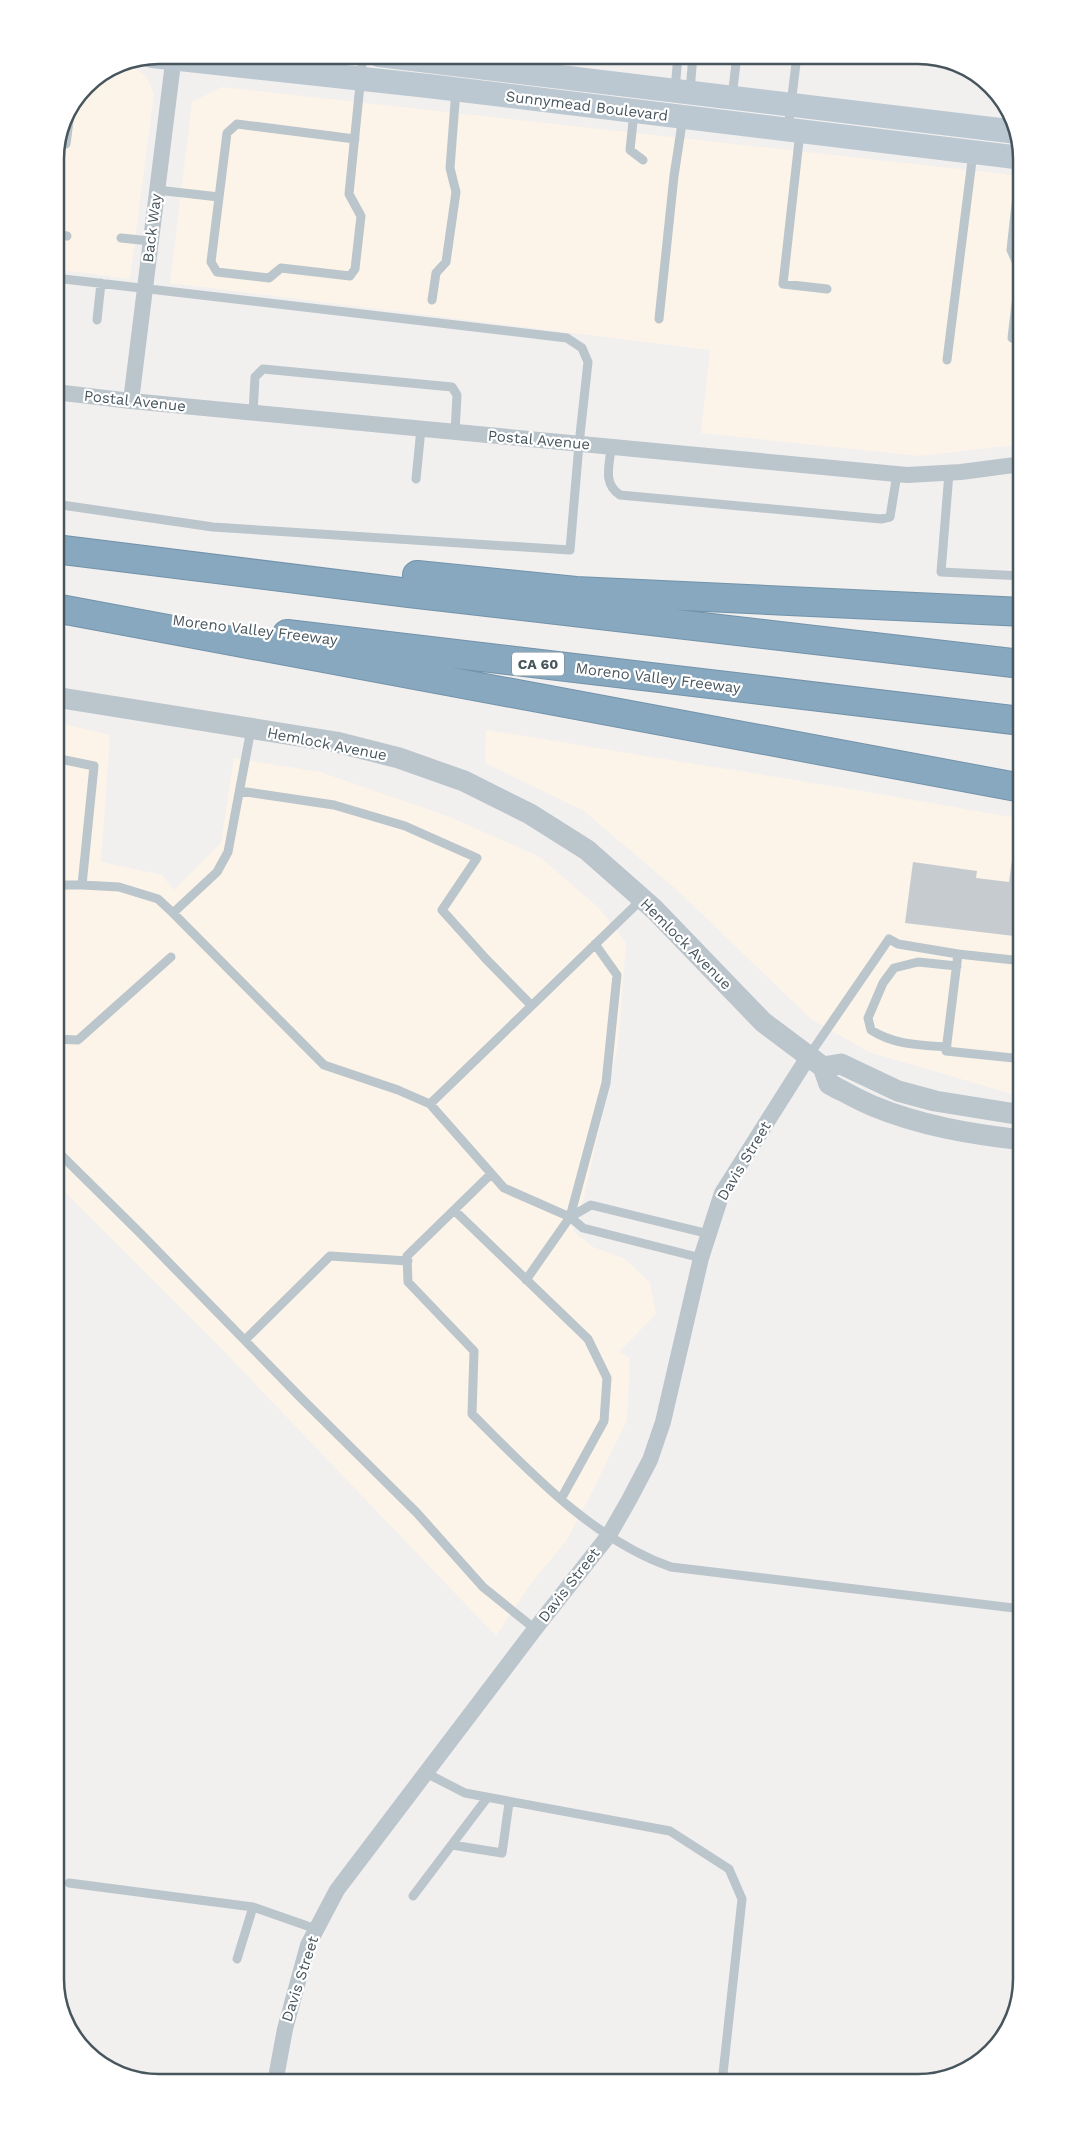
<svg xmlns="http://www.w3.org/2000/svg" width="1077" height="2138" font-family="'Work Sans',sans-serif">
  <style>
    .commercial { fill: #fcf4e9 }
    .building { fill: #c6cbcf }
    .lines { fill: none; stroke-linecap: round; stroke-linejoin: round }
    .motorway-casing { stroke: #7293aa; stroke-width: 30 }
    .service { stroke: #bbc5cc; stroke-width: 9 }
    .minor { stroke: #bbc5cc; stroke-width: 16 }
    .tertiary { stroke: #bbc5cc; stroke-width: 21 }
    .secondary { stroke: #bbc8d1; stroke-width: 24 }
    .motorway { stroke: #87a8be; stroke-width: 28 }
    .labels { text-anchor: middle; stroke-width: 4.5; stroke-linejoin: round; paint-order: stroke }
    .shield { fill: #fff; stroke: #7e888e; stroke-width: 1 }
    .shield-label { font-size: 14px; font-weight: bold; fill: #47555d }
    .street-label { font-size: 15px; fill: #47555d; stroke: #fff }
    .rim { fill: none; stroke: #47555d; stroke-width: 2.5 }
  </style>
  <rect width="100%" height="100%" fill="#f2efef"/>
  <path class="commercial" d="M 113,67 L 136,69 L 147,78 L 154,94 L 130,279 L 55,269 L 55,152 L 66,113 L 86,85 Z
    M 222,87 L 1022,176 L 1022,444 L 920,456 L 701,433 L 710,350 L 170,283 L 192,102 Z
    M 55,722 L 110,735 L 101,862 L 162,875 L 174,890 L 221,843 L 234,758 L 320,772 L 450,817 L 540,857 L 599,908 L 626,943 L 618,1045 L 584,1197 L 573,1231 L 593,1247 L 625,1259 L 650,1283 L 656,1314 L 619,1352 L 630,1358 L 627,1420 L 592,1492 L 566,1541 L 530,1585 L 496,1636 L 219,1346 L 55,1182 Z
    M 486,730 L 868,792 L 1022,819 L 1022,1097 L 869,1052 L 811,1019 L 677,890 L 584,811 L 485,763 Z"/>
  <path class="building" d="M 1014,844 L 1022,844 L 1022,937 L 905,923 L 913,862 L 977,871 L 976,878 L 1009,882 Z"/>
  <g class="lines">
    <defs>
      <path id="motorway" d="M 55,549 L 409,593 L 1022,664
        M 417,575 L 576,591 L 1022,612
        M 55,608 L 1022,788
        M 287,634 L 1022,721"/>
    </defs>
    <use href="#motorway" class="motorway-casing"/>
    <path class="service" d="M 675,90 L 678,55
      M 690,91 L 693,55
      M 732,97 L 737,55
      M 634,112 L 630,150 L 643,160
      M 788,129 L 797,55
      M 800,132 L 783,284 L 827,289
      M 355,139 L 237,124 L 227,133 L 211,262 L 217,272 L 269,278 L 281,268 L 350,276 L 355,269 L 361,216 L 349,194 L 363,55
      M 58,143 L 66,144 L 71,106
      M 157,190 L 219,197
      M 55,234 L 67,236
      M 121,238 L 150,241
      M 432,300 L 436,273 L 446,262 L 456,192 L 450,168 L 456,90
      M 659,319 L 674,176 L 683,117
      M 97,320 L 101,283
      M 1012,338 L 1020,270 L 1011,250 L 1021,159
      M 947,360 L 973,153
      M 253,413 L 255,377 L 263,369 L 452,387 L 457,395 L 455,432
      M 55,431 L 60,393
      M 611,447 C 610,465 602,483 620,495 L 881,519 L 890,517 L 897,474
      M 949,473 L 941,572 L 1022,576
      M 416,479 L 421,429
      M 55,504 L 213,527 L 570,550 L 579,444 L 588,362 L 582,348 L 567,338 L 55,278
      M 55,758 L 94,766 L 82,885 L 119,887 L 158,899 L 173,913 L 217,872 L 228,852 L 251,729
      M 240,791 L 334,805 L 405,826 L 477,858 L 442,910 L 486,959 L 531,1005
      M 55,885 L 82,885
      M 173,913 L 324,1065 L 398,1090 L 430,1104 L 642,899
      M 958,954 L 1022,961
      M 55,1039 L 78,1040 L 171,957
      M 947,1047 C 920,1045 894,1045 871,1030 L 868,1018 L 883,983 L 894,968 L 918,962 L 957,966
      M 808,1057 L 889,939 L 898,944 L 958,954 L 946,1051 L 1022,1059
      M 430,1104 L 504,1188 L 570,1217 L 583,1228 L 701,1258
      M 55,1149 L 140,1233 L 300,1397 L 417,1513 L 483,1587 L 535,1629
      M 491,1174 L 407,1256 L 408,1282 L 474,1351 L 472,1414 C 529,1471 593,1540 671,1567 L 1022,1609
      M 454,1210 L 588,1339 L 607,1378 L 604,1421 L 561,1499
      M 570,1217 L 591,1205 L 709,1234
      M 526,1280 L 570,1217 L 606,1083 L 617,975 L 595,944
      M 245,1340 L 330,1256 L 408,1261
      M 426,1773 L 465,1793 L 670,1831 L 729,1869 L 742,1899 L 722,2083
      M 452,1845 L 502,1853 L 509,1803
      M 69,1883 L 253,1907 L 316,1929
      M 413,1896 L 487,1798
      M 237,1959 L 253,1907"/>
    <path class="minor" d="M 55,392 L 131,401 L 907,475 L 961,472 L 1022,464
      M 131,401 L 174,55
      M 275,2083 L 285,2029 L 308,1945 L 337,1890 L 535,1629 L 609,1535 L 629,1500 L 650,1460 L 663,1422 L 701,1258 L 722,1193 L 808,1057"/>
    <path class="tertiary" d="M 55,697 L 336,742 L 399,758 L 464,781 L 530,814 L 587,850 L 654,909 L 763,1022 L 823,1067 L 829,1084 C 843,1091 858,1100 873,1106 C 921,1126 971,1134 1022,1140
      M 823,1067 L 841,1064 L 898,1091 L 935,1101 L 1022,1115"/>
    <path class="secondary" d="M 379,55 L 1017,132
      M 152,56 L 428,86 L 1022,158"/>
    <use href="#motorway" class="motorway"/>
  </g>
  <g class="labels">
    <rect class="shield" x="512" y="652.5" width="52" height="23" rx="4"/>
    <g class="shield-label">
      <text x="538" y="669">CA 60</text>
    </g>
    <g class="street-label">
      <text transform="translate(587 106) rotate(7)" y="5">Sunnymead Boulevard</text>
      <text transform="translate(152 228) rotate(-83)" y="5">Back Way</text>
      <text transform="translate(135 401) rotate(6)" y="5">Postal Avenue</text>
      <text transform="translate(539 440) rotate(5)" y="5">Postal Avenue</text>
      <text transform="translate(255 630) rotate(7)" y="5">Moreno Valley Freeway</text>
      <text transform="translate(658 678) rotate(7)" y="5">Moreno Valley Freeway</text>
      <text transform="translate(327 744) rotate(11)" y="5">Hemlock Avenue</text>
      <text transform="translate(686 944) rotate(45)" y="5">Hemlock Avenue</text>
      <text transform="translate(744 1161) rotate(-59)" y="5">Davis Street</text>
      <text transform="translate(569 1585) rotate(-52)" y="5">Davis Street</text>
      <text transform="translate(300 1979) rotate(-72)" y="5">Davis Street</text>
    </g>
  </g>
  <path d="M0 0H1077V2138H0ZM159 64H918A95 95 0 0 1 1013 159V1979A95 95 0 0 1 918 2074H159A95 95 0 0 1 64 1979V159A95 95 0 0 1 159 64Z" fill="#fff" fill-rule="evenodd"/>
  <path class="rim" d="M159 64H918A95 95 0 0 1 1013 159V1979A95 95 0 0 1 918 2074H159A95 95 0 0 1 64 1979V159A95 95 0 0 1 159 64Z"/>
</svg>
